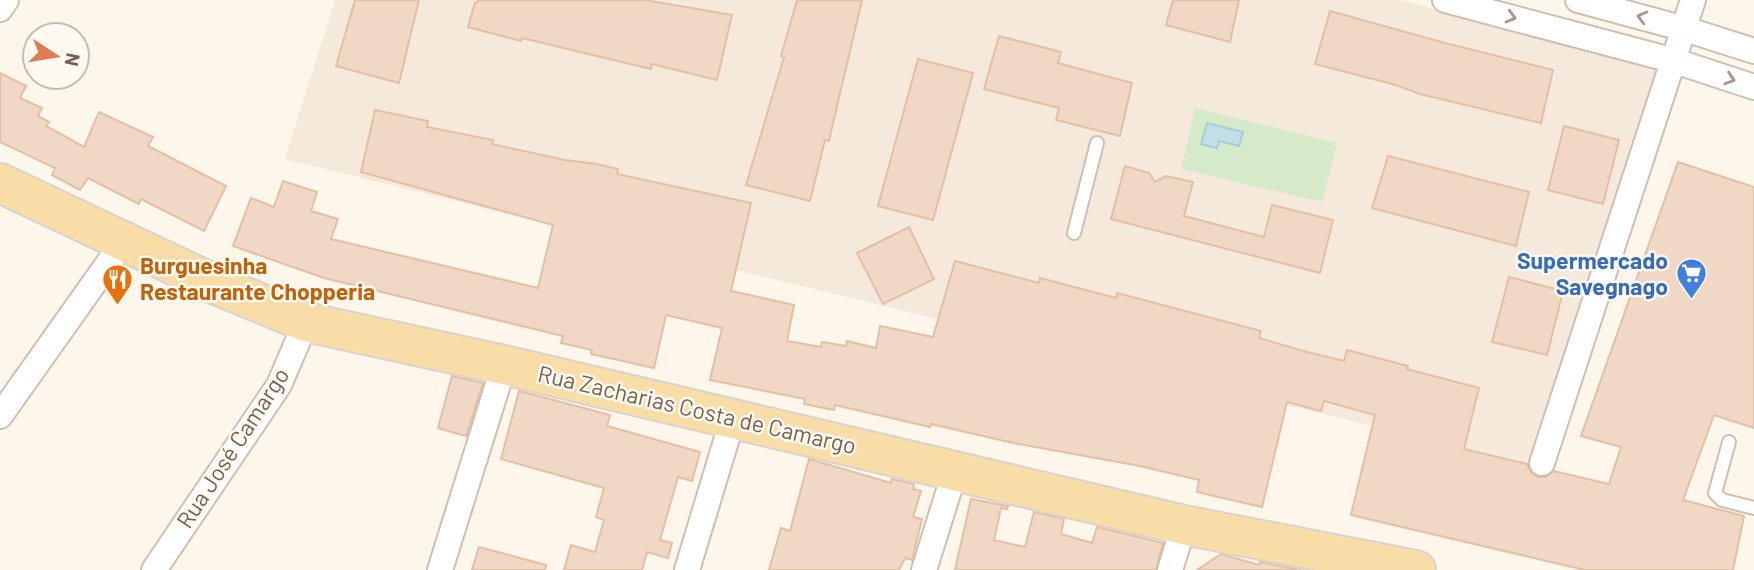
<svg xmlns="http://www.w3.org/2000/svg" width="1754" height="570" font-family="Barlow,sans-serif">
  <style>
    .residential { fill: #f4e9da }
    .green { fill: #d5eac9 }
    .water { fill: #c0dfe6; stroke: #a6ced8; stroke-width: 2 }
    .building { fill: #f1d8c4; stroke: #e3bfa4; stroke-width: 2 }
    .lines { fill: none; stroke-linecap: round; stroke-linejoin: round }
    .service-casing { stroke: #cfbfb0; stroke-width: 16 }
    .minor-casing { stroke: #cfbfb0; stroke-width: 28 }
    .primary-casing { stroke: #d9d2cd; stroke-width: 42 }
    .service { stroke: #fff; stroke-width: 12 }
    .minor { stroke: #fff; stroke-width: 24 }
    .primary { stroke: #f8dda7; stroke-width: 38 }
    .oneway { stroke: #a7978c }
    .labels { text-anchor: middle; stroke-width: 5; stroke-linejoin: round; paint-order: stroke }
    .shop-label { font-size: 23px; font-weight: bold; fill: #366cbe; stroke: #fefaf2; text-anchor: end }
    .food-label { font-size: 23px; font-weight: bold; fill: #c56008; stroke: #fefaf2; text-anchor: start }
    .street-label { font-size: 23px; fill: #775f4e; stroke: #fefaf2 }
  </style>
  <rect width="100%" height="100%" fill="#fcf6eb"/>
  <path class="residential" d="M 335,0 L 1400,0 L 1658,71 L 1531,465 L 285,159 Z"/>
  <path class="green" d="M 1195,108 L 1337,143 L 1322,202 L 1181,169 Z"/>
  <path class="water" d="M 1207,123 L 1243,132 L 1239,146 L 1219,141 L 1217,148 L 1201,144 Z"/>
  <path class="building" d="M 355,0 L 419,0 L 399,83 L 336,66 Z
    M 480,0 L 645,0 L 732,15 L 717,80 L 652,64 L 651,69 L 522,38 L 521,41 L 468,27 L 475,3 Z
    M 797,0 L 862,0 L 834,119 L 829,141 L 825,140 L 810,201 L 746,185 L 784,57 L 781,56 Z
    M 1173,0 L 1239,0 L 1230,42 L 1166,25 Z
    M 1330,11 L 1445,43 L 1553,70 L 1541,123 L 1420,94 L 1396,85 L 1315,64 Z
    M 999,36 L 1061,52 L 1058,63 L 1132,83 L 1120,136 L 1056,120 L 1059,108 L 984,89 Z
    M 918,59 L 973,73 L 933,220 L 878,206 Z
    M 0,73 L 26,86 L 20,98 L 42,108 L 38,116 L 49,122 L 46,126 L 84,147 L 99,112 L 153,137 L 148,146 L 226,186 L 204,231 L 141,199 L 139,204 L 88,178 L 80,190 L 52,175 L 55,168 L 0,142 Z
    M 375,110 L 428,121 L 427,127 L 493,140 L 492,144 L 565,160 L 597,164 L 618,169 L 617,174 L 751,203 L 731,291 L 794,305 L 787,341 L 821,347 L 822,342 L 846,346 L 847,341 L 876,348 L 880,326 L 933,337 L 955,261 L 1039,283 L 1040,278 L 1116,298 L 1117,293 L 1261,331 L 1259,338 L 1307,352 L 1344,361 L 1347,350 L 1408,366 L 1407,369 L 1479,388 L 1464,449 L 1527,464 L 1531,472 L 1538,477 L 1546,477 L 1554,471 L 1609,484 L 1621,447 L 1581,436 L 1678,162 L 1754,187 L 1754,428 L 1714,415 L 1683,500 L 1744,516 L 1733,570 L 1585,570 L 1351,515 L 1375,415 L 1324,401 L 1321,411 L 1287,402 L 1262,507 L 1197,492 L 1199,480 L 1140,466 L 1013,443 L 931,424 L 930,427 L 835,405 L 834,410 L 804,404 L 805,399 L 710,380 L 722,328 L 666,315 L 654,368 L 591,354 L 592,350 L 561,343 L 563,336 L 324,278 L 233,246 L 251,198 L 274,207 L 283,181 L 317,192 L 311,211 L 338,219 L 331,239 L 538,288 L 553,225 L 361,172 Z
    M 1564,126 L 1619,140 L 1603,204 L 1548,190 Z
    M 1388,156 L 1529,192 L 1516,246 L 1372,208 Z
    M 1125,166 L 1149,173 L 1155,182 L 1166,176 L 1193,182 L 1184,216 L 1264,237 L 1272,205 L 1333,220 L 1320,273 L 1111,219 Z
    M 909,227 L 934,279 L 883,304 L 857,253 Z
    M 1509,277 L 1563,291 L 1547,355 L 1492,342 Z
    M 452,376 L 483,383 L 466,436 L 438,428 Z
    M 519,391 L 610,415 L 607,426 L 700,452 L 692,481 L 678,477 L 660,540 L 672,543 L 668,558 L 647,552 L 642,570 L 564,570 L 571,545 L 595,552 L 604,520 L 596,517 L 604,488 L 501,459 Z
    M 809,459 L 891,483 L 892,479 L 914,484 L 913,489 L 921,491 L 913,517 L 922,519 L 912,560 L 905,558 L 899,570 L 769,570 L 781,528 L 790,531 Z
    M 971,499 L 1008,506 L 1007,509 L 1001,508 L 994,540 L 1025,547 L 1034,512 L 1064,519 L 1061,534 L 1092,543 L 1097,527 L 1163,543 L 1156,570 L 955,570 Z
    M 479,547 L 546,565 L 545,570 L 472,570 Z
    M 1221,554 L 1259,565 L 1260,562 L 1301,570 L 1197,570 Z"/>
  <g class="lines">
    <defs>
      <path id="service" d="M 1074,233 L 1097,143
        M 1729,442 L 1715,493 L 1722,500 L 1754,508"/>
      <path id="minor" d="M 1445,0 L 1675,61 L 1754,87
        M 1578,0 L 1685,29 L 1754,51
        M 0,9 L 6,0
        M 0,416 L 124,241
        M 1542,463 L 1693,0
        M 154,570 L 279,385 L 306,322
        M 440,570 L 504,365
        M 687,570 L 733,418
        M 924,570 L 955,471
        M 1170,570 L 1184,525"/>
      <path id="primary" d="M 0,183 L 214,284 L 306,322 L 504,365 L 1184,525 L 1416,570"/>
    </defs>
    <use href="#service" class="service-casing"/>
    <use href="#minor" class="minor-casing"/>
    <use href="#primary" class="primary-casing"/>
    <use href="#service" class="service"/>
    <use href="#minor" class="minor"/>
    <use href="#primary" class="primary"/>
  </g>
  <defs><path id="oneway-chevron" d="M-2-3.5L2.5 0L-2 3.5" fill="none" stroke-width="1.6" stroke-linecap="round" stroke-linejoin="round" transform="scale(1.75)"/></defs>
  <g class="oneway">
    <use href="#oneway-chevron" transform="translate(1511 17) rotate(15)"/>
    <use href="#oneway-chevron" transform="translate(1642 17) rotate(-165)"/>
    <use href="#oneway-chevron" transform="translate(1730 79) rotate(18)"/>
  </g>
  <defs>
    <symbol id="supermarket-pin" viewBox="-11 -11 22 30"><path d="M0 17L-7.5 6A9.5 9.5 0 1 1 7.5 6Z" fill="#3f7fe0" stroke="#fefaf2"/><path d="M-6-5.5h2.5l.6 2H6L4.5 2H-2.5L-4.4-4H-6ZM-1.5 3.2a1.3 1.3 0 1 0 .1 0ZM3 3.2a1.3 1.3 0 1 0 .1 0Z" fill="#fff"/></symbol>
    <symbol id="restaurant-pin" viewBox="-11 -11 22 30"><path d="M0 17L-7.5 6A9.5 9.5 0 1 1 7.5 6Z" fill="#e8710a" stroke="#fefaf2"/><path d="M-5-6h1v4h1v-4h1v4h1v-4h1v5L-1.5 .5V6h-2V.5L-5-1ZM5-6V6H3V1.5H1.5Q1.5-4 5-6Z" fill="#fff"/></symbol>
  </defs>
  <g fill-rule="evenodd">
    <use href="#supermarket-pin" x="1674" y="256" width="35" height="47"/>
    <use href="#restaurant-pin" x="100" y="262" width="35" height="47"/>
  </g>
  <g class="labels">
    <g class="shop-label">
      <text x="1668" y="269">Supermercado<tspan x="1668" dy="26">Savegnago</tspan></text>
    </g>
    <g class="food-label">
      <text x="140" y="274">Burguesinha<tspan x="140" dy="26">Restaurante Chopperia</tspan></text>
    </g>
    <g class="street-label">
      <text transform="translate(697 410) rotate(13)" y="8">Rua Zacharias Costa de Camargo</text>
      <text transform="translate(233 448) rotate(-57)" y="8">Rua José Camargo</text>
    </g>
  </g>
  <g transform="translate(56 56) rotate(102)"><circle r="33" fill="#fefaf2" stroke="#c8bcb0" stroke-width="2"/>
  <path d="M0-5L12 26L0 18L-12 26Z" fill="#e17b55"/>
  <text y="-10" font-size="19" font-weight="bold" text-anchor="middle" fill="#775f4e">N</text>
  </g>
</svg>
